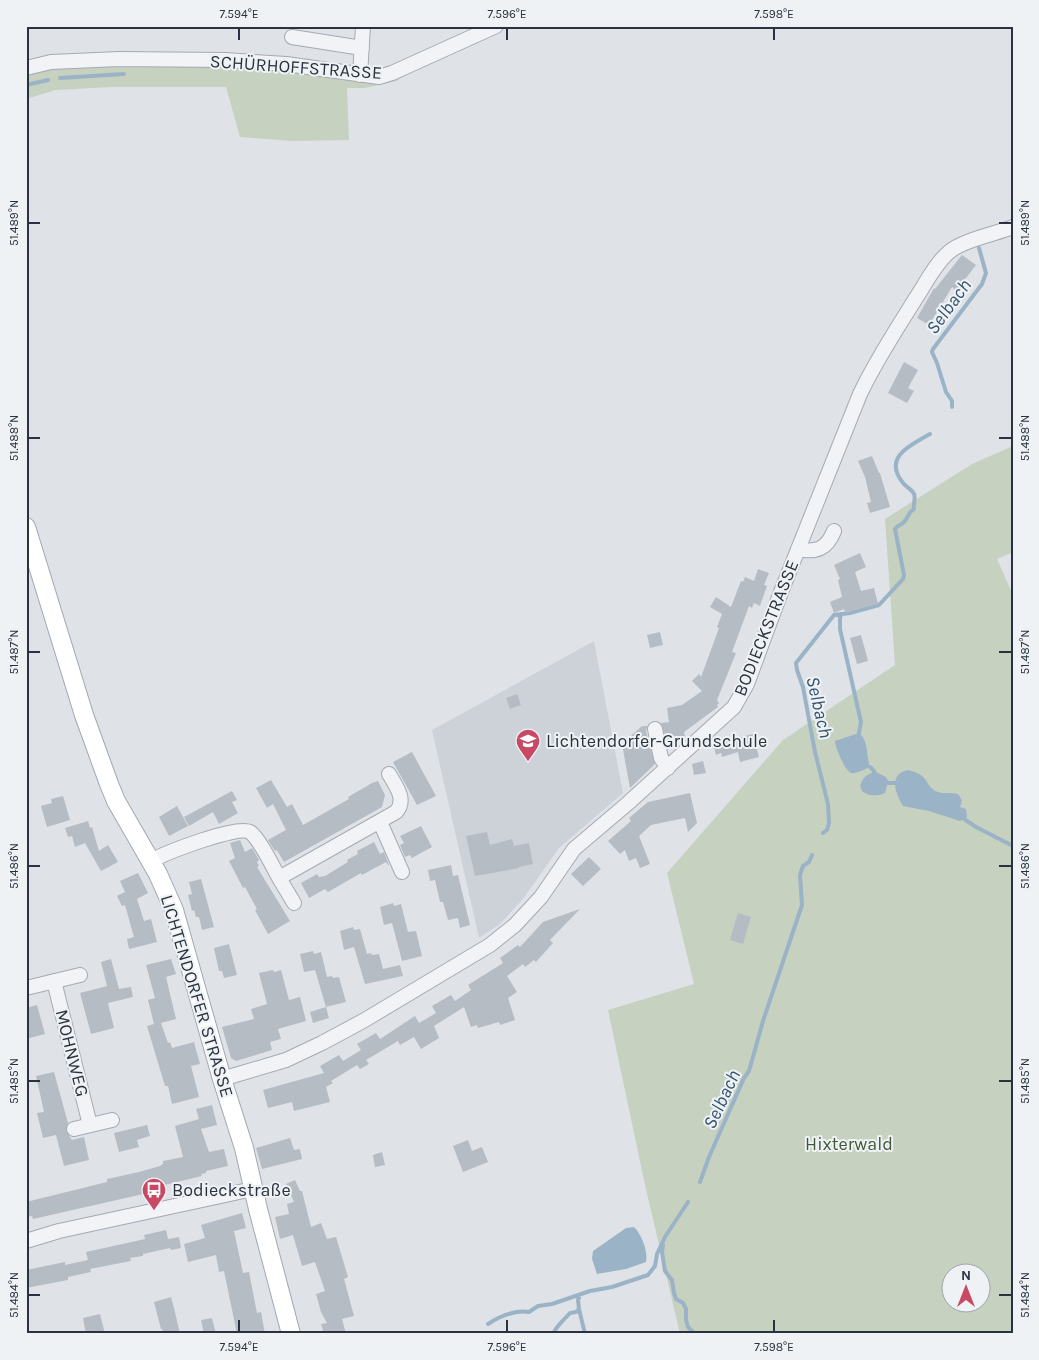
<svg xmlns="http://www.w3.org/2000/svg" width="1039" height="1360" font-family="Karla,sans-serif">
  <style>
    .built { fill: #cdd2d9 }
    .green { fill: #c6d1c0; fill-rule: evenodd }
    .water { fill: #9bb3c6 }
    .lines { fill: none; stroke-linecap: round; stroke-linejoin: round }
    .stream { stroke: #9bb3c6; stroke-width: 4 }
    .building { fill: #b6bcc4 }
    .minor-casing { stroke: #a5aab2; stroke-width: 16 }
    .major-casing { stroke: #9fa8b3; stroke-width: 20 }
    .minor { stroke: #f1f3f6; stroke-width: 14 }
    .major { stroke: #fff; stroke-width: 18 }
    .ticks { fill: none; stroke: #29323e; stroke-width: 2 }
    .labels { text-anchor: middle; stroke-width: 4; stroke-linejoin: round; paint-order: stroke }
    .street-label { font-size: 18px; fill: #29323e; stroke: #eef2f5 }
    .poi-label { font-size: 18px; fill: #29323e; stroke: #eef2f5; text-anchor: start }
    .park-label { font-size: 18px; fill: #3f5936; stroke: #eef2f5 }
    .water-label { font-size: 19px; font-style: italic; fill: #355370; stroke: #eef2f5 }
    .neatline { fill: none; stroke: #29323e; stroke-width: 2 }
    .ticks-label { font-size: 12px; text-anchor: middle; fill: #29323e }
  </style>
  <rect width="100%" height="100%" fill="#dfe3e8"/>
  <path class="built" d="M 594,641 L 623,793 L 559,848 L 523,899 L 500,924 L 479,938 L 432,730 Z"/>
  <path class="green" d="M 457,45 L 396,81 L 365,88 L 347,88 L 349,140 L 291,141 L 240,137 L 226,87 L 111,87 L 56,90 L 26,99 L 26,69 L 224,61 L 364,76 Z
    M 1013,446 L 1013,552 L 997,559 L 1013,595 L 1013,1334 L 680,1334 L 645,1185 L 608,1010 L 694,984 L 667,873 L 783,740 L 895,665 L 885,519 L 972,464 ZM 952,1272 L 982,1272 L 982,1302 L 952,1302 Z"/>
  <path class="water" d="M 859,733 C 869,741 866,756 870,767 C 865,769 856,774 851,773 C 845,771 835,747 835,741 Z
    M 909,770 C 914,772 920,773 924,778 C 928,782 930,790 938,792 C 943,794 951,792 958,794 L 962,800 L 960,807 L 966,809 L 967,817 L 960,821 L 929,811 L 903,806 C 895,793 888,773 909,770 Z
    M 874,771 L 886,777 L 888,781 L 885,793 C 873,799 852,793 864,778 C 866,775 871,774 874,771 Z
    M 634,1227 C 642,1235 648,1251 646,1262 L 626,1269 L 597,1274 L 592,1259 L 593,1251 L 626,1228 Z"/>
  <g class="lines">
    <path class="stream" d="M 60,78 L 124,74
      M 26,85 L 48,80
      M 952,407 L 952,401 L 946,392 L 937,363 L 932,352 L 933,349 L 982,284 L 986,273 L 979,248
      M 842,614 L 840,617 L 840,629 L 861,722 L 859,733
      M 870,767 L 874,771
      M 887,783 L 895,783
      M 964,819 L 976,827 L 1013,846
      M 823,833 L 827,830 L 829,823 L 828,804 L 815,752 L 803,687 L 797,670 L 796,663 L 834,615 L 850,613 L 879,605 L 903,579 L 904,575 L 895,529 C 898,525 901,525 904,522 C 909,517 908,512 914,509 C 913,504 916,498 914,494 C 912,489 906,487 903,483 C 882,457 911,445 930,434
      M 700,1182 L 709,1157 L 744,1078 L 749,1071 L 763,1021 L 802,905 L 800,875 L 803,866 L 809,862 L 812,855
      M 663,1245 L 662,1252 L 665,1271 L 672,1280 L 674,1293 L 676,1299 L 683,1303 L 686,1309 L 686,1320 L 688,1327 L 695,1334
      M 579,1309 L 585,1334
      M 488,1324 C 500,1316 514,1310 529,1312 L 538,1306 L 552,1304 L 590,1291 L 612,1287 L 648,1275 L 655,1266 L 657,1254 L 665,1237 L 688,1202
      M 553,1334 C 557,1325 564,1320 570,1313 L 576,1312 L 579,1309 L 578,1300 L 580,1295"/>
  </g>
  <path class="building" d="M 962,255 L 976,265 L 956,291 L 952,287 L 929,325 L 917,318 L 934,288 L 935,289 Z
    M 904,362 L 918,370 L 908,388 L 914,391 L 907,403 L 888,393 Z
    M 872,456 L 879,473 L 880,473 L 890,507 L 870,513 L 867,503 L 871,502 L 865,477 L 858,461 Z
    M 860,553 L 866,567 L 855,572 L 861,591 L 874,588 L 878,604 L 845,612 L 844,609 L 834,613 L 830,602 L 842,597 L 838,580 L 840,579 L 834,565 Z
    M 758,569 L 769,573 L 764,585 L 767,586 L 760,606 L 754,603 L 752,608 L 749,606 L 732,652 L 736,653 L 717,700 L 719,703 L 717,705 L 718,707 L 684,732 L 685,736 L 666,740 L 661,723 L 669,722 L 667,708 L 682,705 L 702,691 L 692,681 L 699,674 L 701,677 L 719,628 L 717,627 L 722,614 L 710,607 L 716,597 L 731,607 L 741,581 L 743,582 L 745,577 L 754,581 Z
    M 660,632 L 663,645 L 650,648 L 647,635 Z
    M 861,635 L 868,661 L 857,664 L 850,638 Z
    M 517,694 L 521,705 L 510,709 L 506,698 Z
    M 642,726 L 647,726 L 646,731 L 655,764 L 630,788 L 622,744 Z
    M 753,734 L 759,757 L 740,762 L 738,752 L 722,757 L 721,753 L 716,755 L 713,744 Z
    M 412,752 L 436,796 L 417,805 L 393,762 Z
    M 703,761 L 706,773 L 694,775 L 692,764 Z
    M 271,780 L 287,807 L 292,804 L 303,825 L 349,799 L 348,797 L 372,783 L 378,781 L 385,795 L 382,807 L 284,862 L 277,850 L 275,851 L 268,840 L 286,830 L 273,804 L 267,808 L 256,788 Z
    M 232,791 L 237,800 L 232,802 L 238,813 L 219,824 L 213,812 L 189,826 L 184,817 Z
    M 690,793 L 697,823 L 688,832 L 685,818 L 651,825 L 639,836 L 650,864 L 640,868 L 636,858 L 629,861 L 625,850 L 620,854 L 608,841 L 631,821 L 629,818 L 648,802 Z
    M 63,796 L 70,820 L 47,827 L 41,806 L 52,803 L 51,799 Z
    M 177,806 L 188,826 L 169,836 L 159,817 Z
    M 88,821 L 90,828 L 92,827 L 99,851 L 108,845 L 118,862 L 101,871 L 85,843 L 75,847 L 72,836 L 68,837 L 65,828 Z
    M 421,826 L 432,847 L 412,858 L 410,855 L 405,857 L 400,845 L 404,843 L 400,836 Z
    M 487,832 L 490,845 L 512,839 L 514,846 L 529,843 L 533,864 L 519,867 L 519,868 L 475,876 L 466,836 Z
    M 240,840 L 245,852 L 252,848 L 254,851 L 259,860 L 257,862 L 259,866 L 257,867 L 290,921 L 268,934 L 255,910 L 257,909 L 245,887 L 243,888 L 229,861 L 235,858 L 230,843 Z
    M 374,842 L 380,854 L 384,852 L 389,865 L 388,865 L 386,862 L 362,875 L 361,873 L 328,892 L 325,889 L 309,898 L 301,883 L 317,874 L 319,877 L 325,876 L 348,862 L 347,860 L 358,854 L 357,851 Z
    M 589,857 L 601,869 L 583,886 L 571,874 Z
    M 451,865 L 453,876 L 458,875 L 470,925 L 460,928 L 458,918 L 448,920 L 443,902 L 440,902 L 435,880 L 430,881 L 428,870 Z
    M 138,873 L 148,893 L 137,899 L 144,921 L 151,919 L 157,942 L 129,949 L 127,939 L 134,937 L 125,905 L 122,906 L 117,896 L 125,892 L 120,881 Z
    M 201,879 L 214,927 L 202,930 L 199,917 L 196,917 L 194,910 L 192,911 L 188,895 L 192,894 L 189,882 Z
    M 393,903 L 394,906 L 401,904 L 408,932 L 416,931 L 422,956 L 402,961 L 392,923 L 384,925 L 380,907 Z
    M 580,909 L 550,940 L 553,943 L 536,962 L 534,960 L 525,967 L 523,964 L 507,976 L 517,992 L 508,998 L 515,1020 L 500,1025 L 499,1022 L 478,1028 L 477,1025 L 471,1027 L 464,1007 L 434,1026 L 439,1038 L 421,1049 L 414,1037 L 400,1045 L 398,1041 L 366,1060 L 369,1064 L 360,1069 L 357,1065 L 331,1081 L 333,1083 L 326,1087 L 330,1102 L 294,1111 L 292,1102 L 268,1108 L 263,1090 L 324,1073 L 320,1066 L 339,1055 L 343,1061 L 361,1050 L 357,1044 L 376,1033 L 380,1039 L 415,1016 L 419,1023 L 436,1013 L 432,1006 L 451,995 L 455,1001 L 471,990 L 468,985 L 503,963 L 500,958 L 518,945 L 520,947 L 543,922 Z
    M 738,913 L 751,917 L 743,944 L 730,940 Z
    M 353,927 L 354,930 L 360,929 L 367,954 L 371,953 L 372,955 L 379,954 L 383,969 L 400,965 L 403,976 L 365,984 L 354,947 L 344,950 L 340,931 Z
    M 229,944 L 237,975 L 224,978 L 222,971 L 219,971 L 214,948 Z
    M 313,951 L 314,954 L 321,952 L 327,977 L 332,976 L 333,978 L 339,977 L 346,1002 L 326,1007 L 315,970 L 304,972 L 300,954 Z
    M 111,959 L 119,989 L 131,987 L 133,997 L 108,1003 L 114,1028 L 91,1034 L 80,993 L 107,986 L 101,962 Z
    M 171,959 L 176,974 L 166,977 L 176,1019 L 161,1023 L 168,1043 L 170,1042 L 172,1048 L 194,1042 L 200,1064 L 191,1066 L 199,1097 L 172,1104 L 168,1086 L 165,1086 L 147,1026 L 154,1024 L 148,1000 L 155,998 L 146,965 Z
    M 273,970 L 274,972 L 281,970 L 289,1000 L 300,997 L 306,1021 L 278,1029 L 281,1039 L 270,1042 L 272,1050 L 236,1061 L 231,1058 L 222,1027 L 254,1019 L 251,1009 L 267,1004 L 259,973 Z
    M 37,1005 L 45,1034 L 26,1039 L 26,1008 Z
    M 326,1007 L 329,1018 L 313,1023 L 310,1012 Z
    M 54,1072 L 68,1123 L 66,1131 L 72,1140 L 84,1137 L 89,1160 L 64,1166 L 56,1135 L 43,1138 L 37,1113 L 44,1112 L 36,1076 Z
    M 212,1105 L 217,1125 L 201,1129 L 209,1152 L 224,1149 L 228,1166 L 206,1171 L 206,1173 L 201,1174 L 202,1176 L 152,1188 L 152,1192 L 33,1219 L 32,1216 L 26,1217 L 26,1202 L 107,1182 L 107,1179 L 139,1172 L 160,1166 L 163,1164 L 163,1161 L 183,1157 L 175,1126 L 199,1119 L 196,1109 Z
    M 147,1125 L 150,1136 L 137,1140 L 139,1147 L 119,1152 L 114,1133 Z
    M 290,1138 L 294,1150 L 300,1149 L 302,1159 L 262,1169 L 256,1148 Z
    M 468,1140 L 472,1151 L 482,1147 L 488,1162 L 463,1172 L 453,1146 Z
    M 382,1152 L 385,1165 L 375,1167 L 373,1155 Z
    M 295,1180 L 300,1191 L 302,1191 L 311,1227 L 321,1223 L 327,1239 L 336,1237 L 348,1277 L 344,1279 L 354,1316 L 342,1319 L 346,1334 L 324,1334 L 321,1324 L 327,1323 L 321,1312 L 316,1294 L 325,1291 L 315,1262 L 302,1266 L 293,1235 L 280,1239 L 275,1217 L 289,1214 L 287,1204 L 294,1202 L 286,1184 Z
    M 242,1213 L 246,1228 L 234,1231 L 243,1273 L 249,1272 L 257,1313 L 261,1312 L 265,1334 L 237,1334 L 224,1271 L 219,1272 L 216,1255 L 188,1262 L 184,1244 L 205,1238 L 201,1225 Z
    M 166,1230 L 168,1239 L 179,1237 L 181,1248 L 171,1250 L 170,1248 L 143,1254 L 143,1256 L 130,1258 L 131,1261 L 90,1269 L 91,1272 L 68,1277 L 68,1280 L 26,1288 L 26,1270 L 65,1262 L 65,1265 L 88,1260 L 86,1252 L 145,1239 L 144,1235 Z
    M 171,1297 L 175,1312 L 180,1334 L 164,1334 L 162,1329 L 161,1329 L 154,1302 Z
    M 100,1314 L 105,1334 L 86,1334 L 83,1318 Z
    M 212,1318 L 216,1334 L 204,1334 L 201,1320 Z"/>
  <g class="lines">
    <defs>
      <path id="minor" d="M 292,37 L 362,48
        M 26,68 L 51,62 L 119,59 L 225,60 L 286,64 L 379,77 L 392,73 L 496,26
        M 360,75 L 363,26
        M 798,549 C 816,553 827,549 834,531
        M 655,729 L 661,758 L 668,768
        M 380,822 L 402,872
        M 151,861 C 165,853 239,824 250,832 C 259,838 273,867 279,878 L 396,812 C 407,800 396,786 389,774
        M 279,878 L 294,903
        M 54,981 L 90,1125
        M 26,988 L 80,975
        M 222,1079 L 286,1060 L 322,1043 L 363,1021 L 490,945 L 515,925 L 541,897 L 574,849 L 627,804 L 734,707 L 747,684 L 781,592 L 860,394 C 876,360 896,330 916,298 C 926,283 935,264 949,252 C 963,240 995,234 1013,227
        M 74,1129 L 112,1120
        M 26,1241 L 59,1231 L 253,1189"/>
      <path id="major" d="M 26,527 L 84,715 L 109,784 L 116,801 L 158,874 L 174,910 L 222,1079 L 244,1148 L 258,1209 L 291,1334"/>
    </defs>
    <use href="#minor" class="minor-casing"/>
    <use href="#major" class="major-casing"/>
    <use href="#minor" class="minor"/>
    <use href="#major" class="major"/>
  </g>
  <path class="ticks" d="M 239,28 L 239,40M 507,28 L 507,40M 774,28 L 774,40M 28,223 L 40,223M 999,223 L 1012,223M 28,438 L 40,438M 999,438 L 1012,438M 28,652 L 40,652M 999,652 L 1012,652M 28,866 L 40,866M 999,866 L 1012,866M 28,1081 L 40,1081M 999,1081 L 1012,1081M 28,1295 L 40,1295M 999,1295 L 1012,1295M 239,1320 L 239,1332M 507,1320 L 507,1332M 774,1320 L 774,1332"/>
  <defs>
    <symbol id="school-pin" viewBox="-11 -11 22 30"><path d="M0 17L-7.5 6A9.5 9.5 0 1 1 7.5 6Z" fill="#c84964" stroke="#eef2f5"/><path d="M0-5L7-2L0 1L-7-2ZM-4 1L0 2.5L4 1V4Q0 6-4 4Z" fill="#fff"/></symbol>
    <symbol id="bus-pin" viewBox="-11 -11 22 30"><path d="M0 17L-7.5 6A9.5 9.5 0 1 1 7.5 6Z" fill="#c84964" stroke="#eef2f5"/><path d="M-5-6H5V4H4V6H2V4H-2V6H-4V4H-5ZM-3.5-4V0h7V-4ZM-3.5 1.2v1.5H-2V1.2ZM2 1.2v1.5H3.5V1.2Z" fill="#fff"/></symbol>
  </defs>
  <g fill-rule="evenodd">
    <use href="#school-pin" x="514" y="727" width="28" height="38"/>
    <use href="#bus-pin" x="140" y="1176" width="28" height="38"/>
  </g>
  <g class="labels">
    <g class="street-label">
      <text transform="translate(296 67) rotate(4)" y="6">SCHÜRHOFFSTRASSE</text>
      <text transform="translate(766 628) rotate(-68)" y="6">BODIECKSTRASSE</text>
      <text transform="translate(197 996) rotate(73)" y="6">LICHTENDORFER STRASSE</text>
      <text transform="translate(72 1053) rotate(76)" y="6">MOHNWEG</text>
    </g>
    <g class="poi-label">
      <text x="546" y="747">Lichtendorfer-Grundschule</text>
      <text x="172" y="1196">Bodieckstraße</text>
    </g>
    <g class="park-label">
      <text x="849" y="1150">Hixterwald</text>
    </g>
    <g class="water-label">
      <text transform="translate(948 306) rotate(-54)" y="7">Selbach</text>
      <text transform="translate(820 707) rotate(77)" y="7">Selbach</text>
      <text transform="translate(721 1099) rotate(-65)" y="7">Selbach</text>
    </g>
  </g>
  <rect width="1039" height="1360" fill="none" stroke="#eef2f5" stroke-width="55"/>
  <g transform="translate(966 1288)"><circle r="24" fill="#eef2f5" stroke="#9fa5ac"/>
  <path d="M0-4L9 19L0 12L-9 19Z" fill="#c84964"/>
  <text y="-8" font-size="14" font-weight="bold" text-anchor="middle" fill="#29323e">N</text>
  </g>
  <rect x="28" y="28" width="984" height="1304" class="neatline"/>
  <g class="ticks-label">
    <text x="239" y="18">7.594°E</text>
    <text x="507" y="18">7.596°E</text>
    <text x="774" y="18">7.598°E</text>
    <text transform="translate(14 223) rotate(-90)" y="4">51.489°N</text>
    <text transform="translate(1025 223) rotate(-90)" y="4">51.489°N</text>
    <text transform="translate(14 438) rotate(-90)" y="4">51.488°N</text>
    <text transform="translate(1025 438) rotate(-90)" y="4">51.488°N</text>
    <text transform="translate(14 652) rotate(-90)" y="4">51.487°N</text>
    <text transform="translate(1025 652) rotate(-90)" y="4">51.487°N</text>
    <text transform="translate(14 866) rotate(-90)" y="4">51.486°N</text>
    <text transform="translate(1025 866) rotate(-90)" y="4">51.486°N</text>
    <text transform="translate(14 1081) rotate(-90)" y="4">51.485°N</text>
    <text transform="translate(1025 1081) rotate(-90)" y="4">51.485°N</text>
    <text transform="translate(14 1295) rotate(-90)" y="4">51.484°N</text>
    <text transform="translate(1025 1295) rotate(-90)" y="4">51.484°N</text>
    <text x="239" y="1351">7.594°E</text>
    <text x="507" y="1351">7.596°E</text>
    <text x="774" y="1351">7.598°E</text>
  </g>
</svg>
